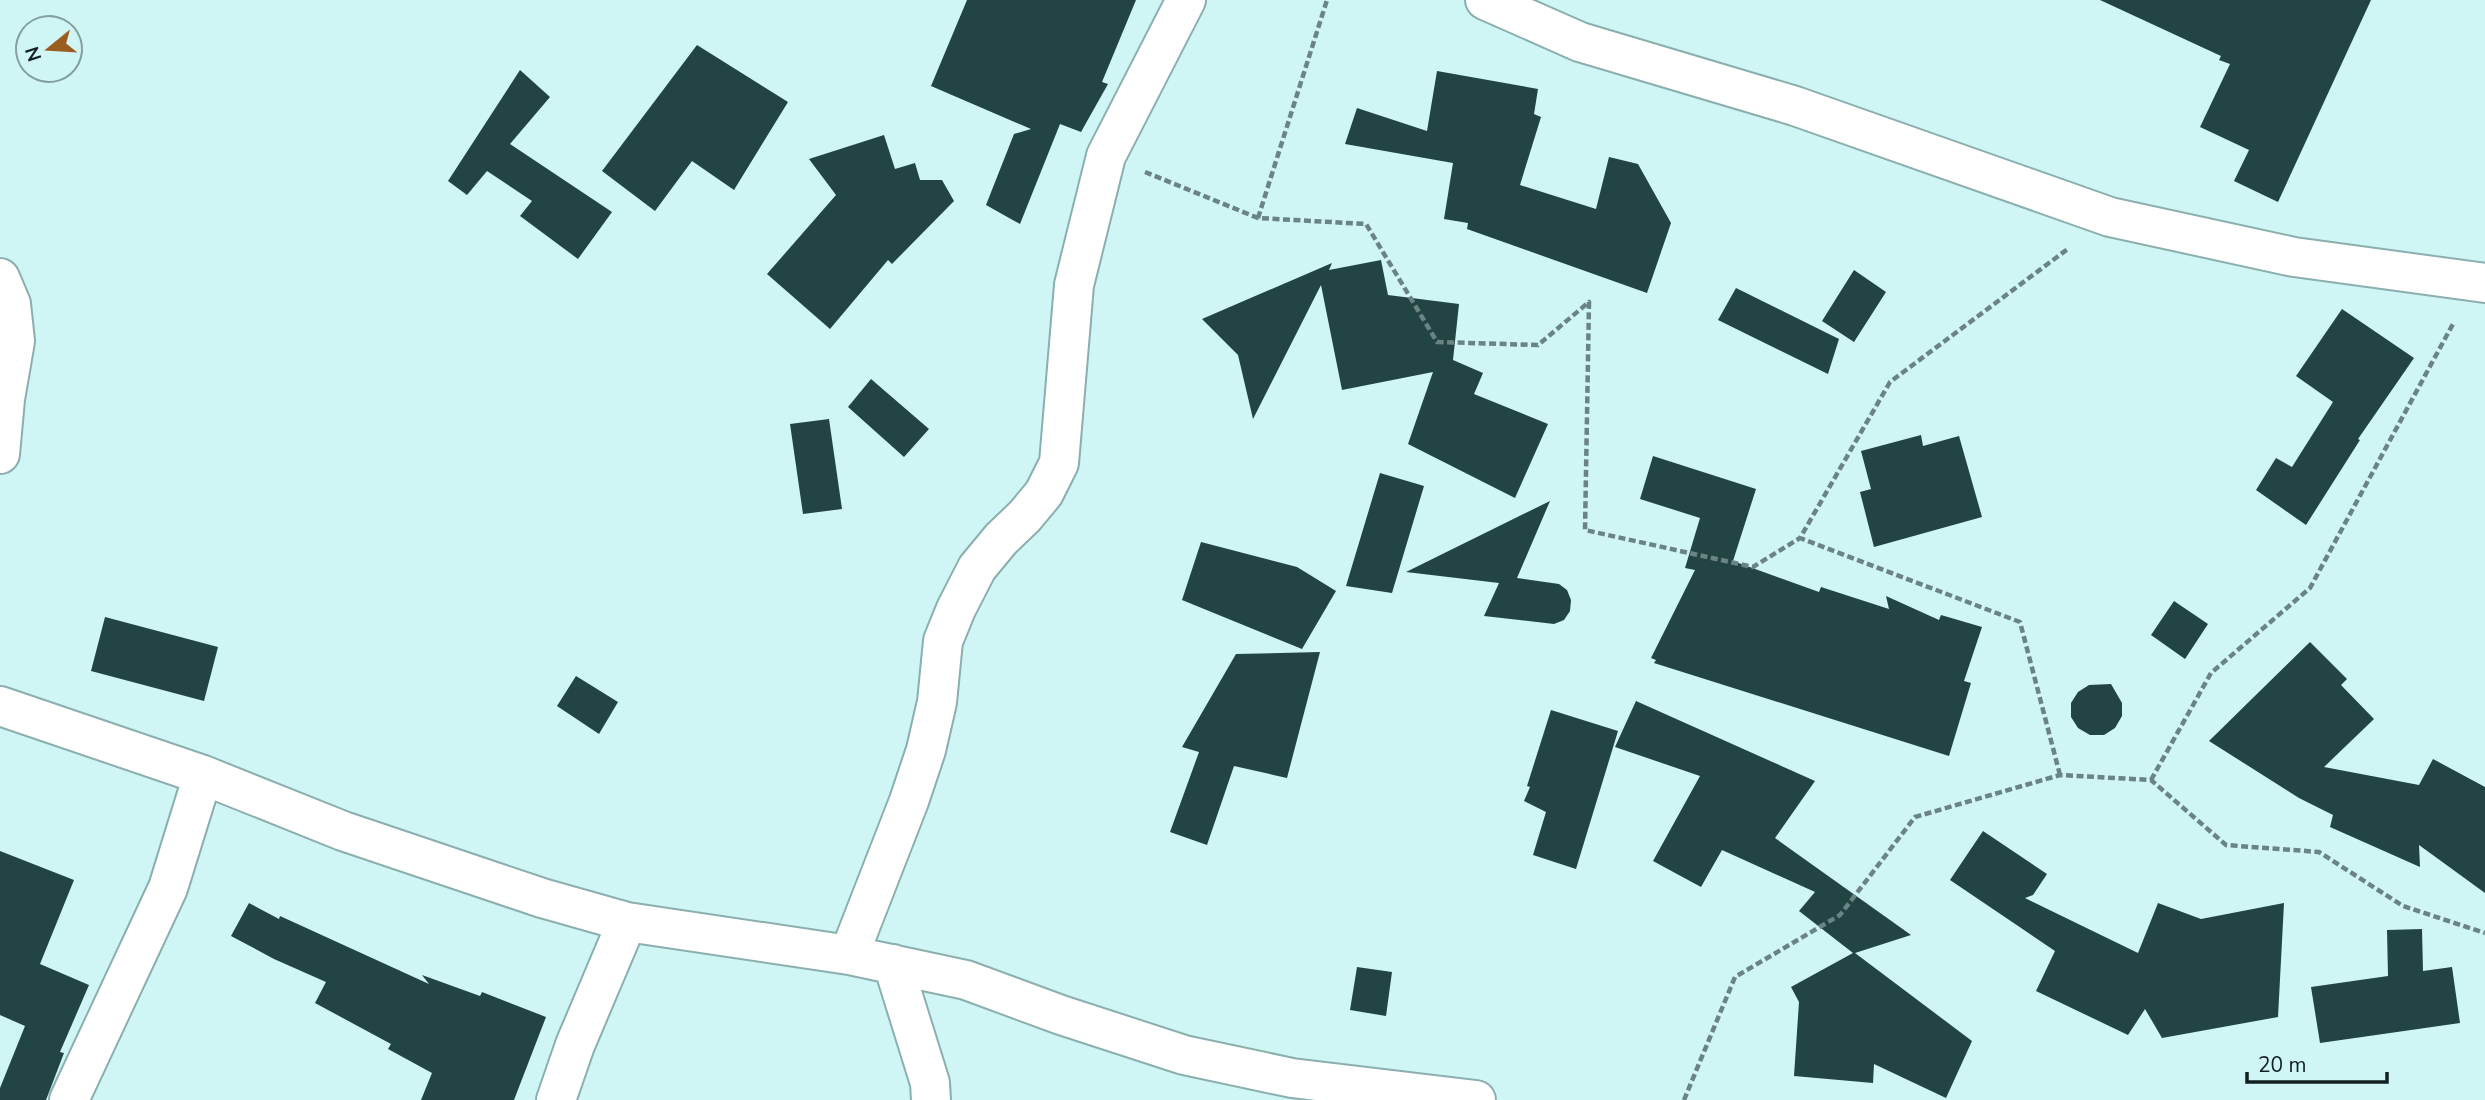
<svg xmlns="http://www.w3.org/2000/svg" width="2485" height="1100" font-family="'Nunito Sans',sans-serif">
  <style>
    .building { fill: #224443 }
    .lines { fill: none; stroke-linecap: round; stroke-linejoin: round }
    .minor-casing { stroke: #8bafae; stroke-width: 42 }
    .path { stroke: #6a8483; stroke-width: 4.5; stroke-dasharray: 7 3.5; stroke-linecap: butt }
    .minor { stroke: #fff; stroke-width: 38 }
  </style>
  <rect width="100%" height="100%" fill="#cff5f4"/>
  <path class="building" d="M 967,0 L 1136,0 L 1102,82 L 1108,84 L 1081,132 L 1060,124 L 1020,224 L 986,205 L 1014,134 L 1031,129 L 931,86 Z
    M 2100,0 L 2371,0 L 2278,202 L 2234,181 L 2249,150 L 2200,127 L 2230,64 L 2219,60 L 2221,56 Z
    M 697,45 L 788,102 L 734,190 L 692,161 L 655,211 L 602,171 Z
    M 520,70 L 550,97 L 510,144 L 612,212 L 578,259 L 520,216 L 532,201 L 487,171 L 467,195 L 448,181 Z
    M 1437,71 L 1538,89 L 1534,114 L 1541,117 L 1520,185 L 1596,209 L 1609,157 L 1638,164 L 1671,223 L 1647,293 L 1467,229 L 1468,223 L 1444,219 L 1453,163 L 1345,144 L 1357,108 L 1427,131 Z
    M 884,135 L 895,169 L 915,163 L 920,180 L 942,180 L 954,201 L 892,264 L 888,260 L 830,329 L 767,274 L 836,195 L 809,159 Z
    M 1381,260 L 1388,295 L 1459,304 L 1453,360 L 1483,373 L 1474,394 L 1548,424 L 1515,498 L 1408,444 L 1433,372 L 1342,390 L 1321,285 L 1253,419 L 1238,355 L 1202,319 L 1332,263 L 1329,270 Z
    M 1854,270 L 1886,292 L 1854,342 L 1822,321 Z
    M 1736,288 L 1839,339 L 1828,374 L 1718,320 Z
    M 2342,309 L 2414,358 L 2358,439 L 2360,440 L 2306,525 L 2256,490 L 2276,458 L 2292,467 L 2333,402 L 2296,376 Z
    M 871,379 L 929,429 L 904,457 L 848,407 Z
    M 829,419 L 842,509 L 803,514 L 790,424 Z
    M 1921,435 L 1923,446 L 1959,436 L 1982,517 L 1874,547 L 1860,492 L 1871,489 L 1861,451 Z
    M 1653,456 L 1756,489 L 1733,561 L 1819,592 L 1821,587 L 1889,609 L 1886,596 L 1939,620 L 1941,615 L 1982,627 L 1964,681 L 1971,683 L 1949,756 L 1654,663 L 1656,660 L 1651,658 L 1695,570 L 1685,568 L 1700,518 L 1640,499 Z
    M 1380,473 L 1424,486 L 1392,593 L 1346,586 Z
    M 1550,501 L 1517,578 L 1559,584 L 1567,590 L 1571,600 L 1570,611 L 1564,620 L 1554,624 L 1484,616 L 1499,583 L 1406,572 Z
    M 1201,542 L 1297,567 L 1336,591 L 1302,649 L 1182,600 Z
    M 2174,601 L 2208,624 L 2185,659 L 2151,635 Z
    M 105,617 L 218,647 L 204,701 L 91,671 Z
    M 2310,642 L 2347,679 L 2341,685 L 2374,719 L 2324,767 L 2419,785 L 2433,759 L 2485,787 L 2485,893 L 2419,845 L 2420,867 L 2330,827 L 2333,815 L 2299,798 L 2209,741 Z
    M 1320,652 L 1287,778 L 1234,766 L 1207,845 L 1170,832 L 1199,752 L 1182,747 L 1236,654 Z
    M 576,676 L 618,702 L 599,734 L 557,706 Z
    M 2111,684 L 2122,703 L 2122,716 L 2115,728 L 2104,735 L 2090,735 L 2078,728 L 2071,717 L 2071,703 L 2078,692 L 2089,685 Z
    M 1636,701 L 1815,781 L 1775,838 L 1911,935 L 1855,953 L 1972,1041 L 1946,1098 L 1874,1064 L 1873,1083 L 1794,1076 L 1799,1002 L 1791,987 L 1853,953 L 1799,911 L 1815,892 L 1722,850 L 1701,887 L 1653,861 L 1700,776 L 1615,747 Z
    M 1551,710 L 1618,731 L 1576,869 L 1533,855 L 1546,812 L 1524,801 L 1530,787 L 1527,786 Z
    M 1983,831 L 2047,874 L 2033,895 L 2025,898 L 2138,953 L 2158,903 L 2201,919 L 2284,903 L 2278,1017 L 2162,1038 L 2145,1009 L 2128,1035 L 2036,991 L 2055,951 L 1950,880 Z
    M 0,851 L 74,880 L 40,964 L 89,985 L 60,1052 L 64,1053 L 46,1100 L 0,1100 L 0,1088 L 25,1026 L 0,1015 Z
    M 249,903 L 279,919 L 280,916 L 429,984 L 422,975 L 480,996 L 482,992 L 546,1017 L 514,1100 L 421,1100 L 432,1073 L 388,1049 L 391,1044 L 315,1003 L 326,982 L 274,959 L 231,936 Z
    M 2422,929 L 2423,971 L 2452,967 L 2460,1023 L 2320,1043 L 2311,987 L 2388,976 L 2387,930 Z
    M 1357,967 L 1392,972 L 1386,1016 L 1350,1010 Z"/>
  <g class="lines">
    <defs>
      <path id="minor" d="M 1485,0 L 1580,42 L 1795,106 L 2110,217 L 2294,257 L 2485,283
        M 0,278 L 11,304 L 15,341 L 5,399 L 0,454
        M 0,706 L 203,775 L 343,831 L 542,898 L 627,922 L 849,955 L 966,980 L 1061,1015 L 1184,1055 L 1292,1078 L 1476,1100
        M 849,955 L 909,801 L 926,750 L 937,702 L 943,641 L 956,609 L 977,568 L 1001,539 L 1025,516 L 1044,493 L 1059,463 L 1074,285 L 1106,156 L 1186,0
        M 893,964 L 930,1083 L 931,1100
        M 69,1100 L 168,888 L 203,775
        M 556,1100 L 575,1045 L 627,922"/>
    </defs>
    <use href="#minor" class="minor-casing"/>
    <path class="path" d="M 1145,172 L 1258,218 L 1366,224 L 1437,342 L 1538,345 L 1589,302 L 1585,530 L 1753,567 L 1800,538
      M 1258,218 L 1327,0
      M 2060,775 L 2020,622 L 1800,538 L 1890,382 L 2069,248
      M 2151,780 L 2211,673 L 2310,588 L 2454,322
      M 1684,1100 L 1735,977 L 1840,915 L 1915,817 L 2060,775 L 2151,780 L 2226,845 L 2319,852 L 2403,906 L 2485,933"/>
    <use href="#minor" class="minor"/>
  </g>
  <g transform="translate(49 49) rotate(252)"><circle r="33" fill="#cff5f4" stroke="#83a09f" stroke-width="2"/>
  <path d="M0-5L12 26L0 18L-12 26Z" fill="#9a5d20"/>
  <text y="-10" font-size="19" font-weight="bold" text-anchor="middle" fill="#122120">N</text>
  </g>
  <path d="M2247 1072v10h140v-10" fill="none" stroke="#122120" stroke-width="3.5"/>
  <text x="2258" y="1072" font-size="21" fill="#122120" stroke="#cff5f4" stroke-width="5" paint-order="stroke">20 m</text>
</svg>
